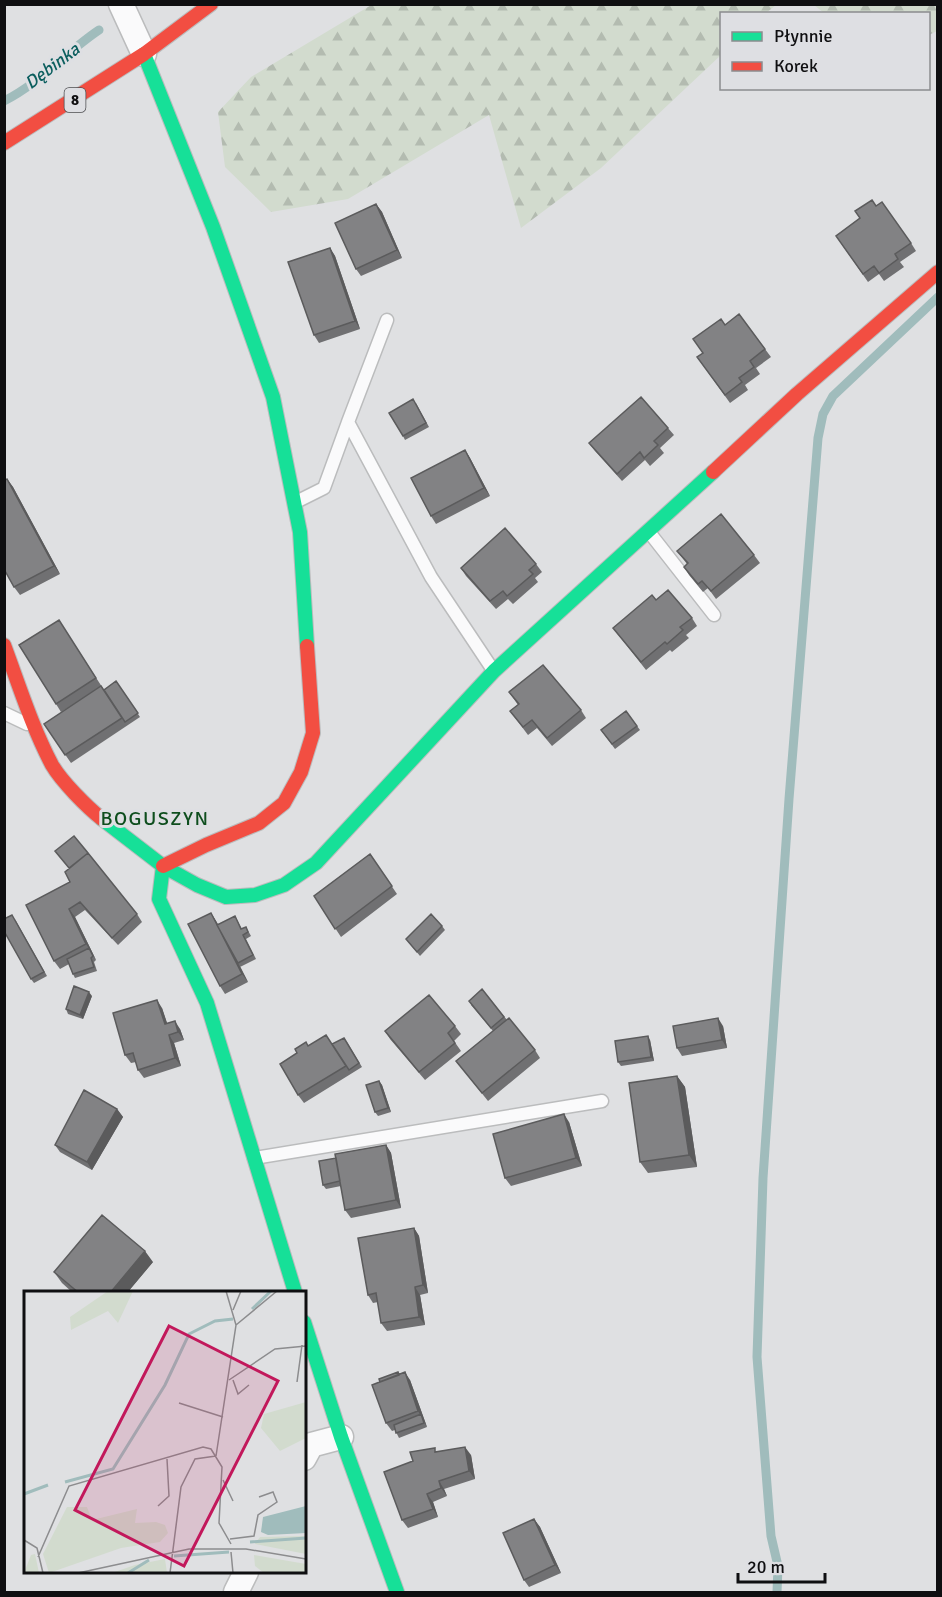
<svg xmlns="http://www.w3.org/2000/svg" width="942" height="1597" font-family="Signika,sans-serif">
  <style>
    .forest { fill: url(#forest-firs) }
    .lines { fill: none; stroke-linecap: round; stroke-linejoin: round }
    .stream { stroke: #a0bcbc; stroke-width: 9 }
    .lane-casing { stroke: #bbbcbd; stroke-width: 15 }
    .street-casing { stroke: #bbbcbd; stroke-width: 27 }
    .fast-casing { stroke: #bbbcbd; stroke-width: 16 }
    .jam-casing { stroke: #bbbcbd; stroke-width: 16 }
    .lane { stroke: #fafafb; stroke-width: 12 }
    .street { stroke: #fafafb; stroke-width: 24 }
    .fast { stroke: #16e098; stroke-width: 14 }
    .jam { stroke: #f24e42; stroke-width: 14 }
    .wall { fill: #707072 }
    .shaded-wall { fill: #5b5b5c }
    .building { fill: #828284; stroke: #5b5b5c; stroke-width: 1.5 }
    .labels { text-anchor: middle; stroke-width: 6; stroke-linejoin: round; paint-order: stroke }
    .shield { fill: #dedfe3; stroke: #4d4d50; stroke-width: 1.5 }
    .shield-label { font-size: 15px; font-weight: bold; fill: #0f0f11 }
    .water-label { font-size: 18px; font-style: italic; fill: #0b5e5e; stroke: #dedfe3 }
    .quarter-label { font-size: 20px; letter-spacing: 1.5px; fill: #0e4e1e; stroke: #dedfe3 }
    .inset-river { fill: none; stroke: #a0bcbc; stroke-width: 3 }
    .inset-road { fill: none; stroke: #8c8c8e; stroke-width: 1.5 }
    .view { fill: #c2185b; fill-opacity: 0.15; stroke: #c2185b; stroke-width: 3 }
    .inset-edge { fill: none; stroke: #0f0f11; stroke-width: 3 }
  </style>
  <defs>
    <pattern id="forest-firs" width="22" height="20" patternUnits="userSpaceOnUse" patternTransform="scale(1.5)"><rect width="22" height="20" fill="#d2dbce"/><path d="M5 1l3.5 6h-7zM16 11l3.5 6h-7z" fill="#b3bbb0"/></pattern>
  </defs>
  <rect width="100%" height="100%" fill="#dfe0e2"/>
  <path class="forest" d="M 373,4 L 776,4 L 776,5 L 766,13 L 722,14 L 721,55 L 601,168 L 521,228 L 489,115 L 348,199 L 271,212 L 225,167 L 218,112 L 251,77 Z
    M 814,5 L 937,5 L 937,31 L 929,35 L 928,14 L 824,13 Z"/>
  <g class="lines">
    <path class="stream" d="M 4,101 C 40,83 66,52 99,30
      M 777,1592 L 778,1566 L 771,1536 L 757,1357 L 763,1178 L 789,799 L 818,438 L 823,414 L 833,396 L 938,297"/>
    <defs>
      <path id="lane" d="M 387,320 L 348,422 L 431,577 L 493,670
        M 296,502 L 324,488 L 348,422
        M 649,532 L 714,615
        M 4,713 L 27,724
        M 254,1158 L 602,1101"/>
      <path id="street" d="M 121,4 L 144,54
        M 304,1458 L 311,1445 L 341,1437
        M 236,1592 L 246,1572"/>
      <path id="fast" d="M 144,54 L 213,227 L 273,397 L 300,532 L 307,646
        M 102,819 L 163,866 L 197,885 L 226,897 L 255,895 L 284,885 L 316,863 L 494,671 L 713,472
        M 163,866 L 159,899 L 207,1003 L 295,1292
        M 304,1322 L 341,1437 L 397,1592"/>
      <path id="jam" d="M 4,143 L 144,54 L 211,4
        M 713,472 L 797,394 L 938,272
        M 4,645 C 19,685 32,727 52,765 C 62,782 87,807 102,819
        M 163,866 L 206,845 L 259,823 L 284,803 L 301,772 L 313,733 L 307,646"/>
    </defs>
    <use href="#lane" class="lane-casing"/>
    <use href="#street" class="street-casing"/>
    <use href="#fast" class="fast-casing"/>
    <use href="#jam" class="jam-casing"/>
    <use href="#lane" class="lane"/>
    <use href="#street" class="street"/>
    <use href="#fast" class="fast"/>
    <use href="#jam" class="jam"/>
  </g>
  <path class="wall" d="M 376,204 L 382,212 L 402,258 L 361,276 L 356,269 Z
    M 876,206 L 911,243 L 916,251 L 900,262 L 904,267 L 884,281 L 879,274 L 868,282 L 836,236 Z
    M 330,248 L 335,256 L 360,329 L 319,343 L 314,335 Z
    M 739,314 L 771,357 L 756,368 L 760,374 L 745,385 L 748,390 L 730,403 L 697,357 L 703,353 L 725,325 Z
    M 416,403 L 429,427 L 405,440 L 403,436 Z
    M 668,428 L 674,435 L 660,448 L 664,453 L 650,466 L 645,460 L 622,481 L 595,451 L 589,443 Z
    M 465,450 L 470,458 L 490,496 L 436,524 L 431,516 Z
    M 7,479 L 13,487 L 60,574 L 20,595 L 14,587 Z
    M 677,551 L 754,555 L 760,563 L 716,599 L 708,588 L 703,592 L 689,575 L 684,567 L 687,564 Z
    M 536,564 L 542,572 L 535,578 L 538,582 L 513,604 L 508,599 L 496,609 L 466,576 L 461,568 Z
    M 656,600 L 692,618 L 697,626 L 686,635 L 689,638 L 672,652 L 670,650 L 646,670 L 613,628 Z
    M 64,628 L 104,690 L 116,681 L 140,717 L 71,763 L 44,724 L 76,703 L 61,712 L 56,704 Z
    M 509,692 L 581,710 L 586,718 L 552,746 L 537,728 L 528,735 L 510,711 L 518,705 Z
    M 626,711 L 640,730 L 615,749 L 601,730 Z
    M 370,854 L 397,894 L 341,937 L 314,896 Z
    M 70,882 L 137,914 L 142,922 L 118,945 L 85,910 L 75,917 L 96,960 L 94,962 L 97,971 L 75,978 L 73,974 L 69,964 L 60,969 L 54,961 Z
    M 211,913 L 218,924 L 235,916 L 242,929 L 246,927 L 251,936 L 246,939 L 256,959 L 240,967 L 240,966 L 248,982 L 225,994 L 220,986 Z
    M 15,919 L 47,976 L 34,983 L 31,979 Z
    M 442,926 L 445,930 L 420,956 L 406,939 Z
    M 482,989 L 507,1020 L 535,1050 L 540,1058 L 488,1101 L 456,1061 L 493,1031 L 471,1005 Z
    M 92,996 L 83,1019 L 68,1014 L 66,1009 Z
    M 162,1008 L 167,1023 L 180,1029 L 184,1040 L 174,1043 L 181,1066 L 144,1078 L 138,1070 L 136,1062 L 131,1063 L 125,1055 Z
    M 455,1026 L 461,1034 L 454,1041 L 461,1051 L 425,1080 L 390,1039 L 385,1031 Z
    M 723,1026 L 727,1048 L 682,1056 L 677,1048 Z
    M 650,1040 L 654,1061 L 621,1066 L 618,1062 Z
    M 347,1042 L 362,1067 L 304,1103 L 298,1095 L 308,1046 L 332,1044 Z
    M 677,1076 L 685,1087 L 697,1167 L 648,1173 L 640,1162 Z
    M 379,1081 L 382,1085 L 391,1112 L 378,1116 L 375,1112 Z
    M 117,1109 L 123,1117 L 92,1170 L 60,1152 L 55,1145 Z
    M 569,1122 L 582,1166 L 511,1186 L 505,1178 Z
    M 386,1145 L 391,1153 L 401,1208 L 351,1218 L 345,1210 L 341,1186 L 326,1189 L 323,1185 L 336,1158 Z
    M 414,1228 L 419,1236 L 428,1293 L 420,1295 L 425,1325 L 387,1331 L 381,1323 L 378,1302 L 373,1303 L 368,1295 Z
    M 153,1262 L 127,1293 L 73,1293 L 62,1283 L 54,1272 Z
    M 398,1372 L 400,1374 L 410,1380 L 427,1427 L 399,1438 L 395,1430 L 392,1431 L 386,1423 Z
    M 437,1452 L 471,1455 L 475,1479 L 444,1489 L 447,1496 L 433,1502 L 438,1517 L 408,1528 L 402,1520 Z
    M 534,1519 L 540,1527 L 561,1573 L 529,1587 L 524,1580 Z"/>
  <path class="shaded-wall" d="M 376,204 L 382,212 L 402,258 L 397,250 Z
    M 330,248 L 335,256 L 360,329 L 355,321 Z
    M 465,450 L 470,458 L 490,496 L 484,488 Z
    M 7,479 L 13,487 L 60,574 L 54,566 Z
    M 69,909 L 75,917 L 96,960 L 86,944 Z
    M 211,913 L 216,921 L 248,982 L 242,974 Z
    M 89,992 L 92,996 L 83,1019 L 80,1015 Z
    M 157,1000 L 162,1008 L 170,1032 L 165,1024 Z
    M 718,1018 L 723,1026 L 727,1048 L 722,1040 Z
    M 175,1021 L 180,1029 L 184,1040 L 178,1032 Z
    M 169,1035 L 174,1043 L 181,1066 L 175,1058 Z
    M 648,1036 L 650,1040 L 654,1061 L 651,1057 Z
    M 677,1076 L 685,1087 L 697,1167 L 689,1155 Z
    M 379,1081 L 382,1085 L 391,1112 L 388,1108 Z
    M 117,1109 L 123,1117 L 92,1170 L 87,1162 Z
    M 564,1114 L 569,1122 L 582,1166 L 576,1158 Z
    M 386,1145 L 391,1153 L 401,1208 L 396,1200 Z
    M 414,1228 L 419,1236 L 428,1293 L 423,1285 Z
    M 145,1251 L 153,1262 L 127,1293 L 110,1293 Z
    M 415,1287 L 420,1295 L 425,1325 L 419,1317 Z
    M 405,1372 L 410,1380 L 427,1427 L 418,1411 Z
    M 465,1447 L 471,1455 L 475,1479 L 469,1471 Z
    M 439,1481 L 444,1489 L 447,1496 L 441,1488 Z
    M 427,1494 L 433,1502 L 438,1517 L 433,1509 Z
    M 534,1519 L 540,1527 L 561,1573 L 555,1565 Z"/>
  <path class="building" d="M 872,200 L 876,206 L 882,202 L 911,243 L 895,254 L 898,259 L 879,273 L 874,266 L 863,274 L 836,236 L 860,218 L 855,211 Z
    M 376,204 L 397,250 L 356,269 L 335,223 Z
    M 330,248 L 355,321 L 314,335 L 288,262 Z
    M 739,314 L 765,349 L 750,361 L 754,367 L 739,378 L 742,382 L 725,395 L 697,357 L 703,353 L 693,339 L 721,319 L 725,325 Z
    M 641,397 L 668,428 L 654,441 L 658,445 L 644,458 L 640,452 L 617,474 L 589,443 Z
    M 413,399 L 426,423 L 403,436 L 389,413 Z
    M 465,450 L 484,488 L 431,516 L 411,478 Z
    M 7,479 L 54,566 L 14,587 L 4,569 L 4,481 Z
    M 721,514 L 754,555 L 711,591 L 702,581 L 698,584 L 684,567 L 688,563 L 677,551 Z
    M 505,528 L 536,564 L 529,570 L 533,574 L 507,596 L 503,591 L 490,601 L 461,568 Z
    M 668,590 L 692,618 L 680,627 L 683,630 L 667,644 L 665,642 L 641,662 L 613,628 L 652,595 L 656,600 Z
    M 59,620 L 96,678 L 56,704 L 19,645 Z
    M 543,665 L 581,710 L 547,738 L 532,720 L 523,727 L 510,711 L 519,704 L 509,692 Z
    M 116,681 L 138,713 L 125,722 L 104,690 Z
    M 101,686 L 122,718 L 65,755 L 44,724 Z
    M 626,711 L 637,726 L 612,744 L 601,730 Z
    M 74,836 L 88,853 L 69,868 L 55,851 Z
    M 88,853 L 137,914 L 112,938 L 80,902 L 69,909 L 86,944 L 54,961 L 26,905 L 70,882 L 65,872 Z
    M 370,854 L 392,886 L 335,929 L 314,896 Z
    M 211,913 L 242,974 L 220,986 L 188,924 Z
    M 431,914 L 442,926 L 417,952 L 406,939 Z
    M 12,915 L 44,972 L 31,979 L 4,931 L 4,919 Z
    M 235,916 L 241,929 L 246,927 L 248,932 L 243,935 L 253,955 L 238,963 L 217,925 Z
    M 89,948 L 93,956 L 91,958 L 94,967 L 73,974 L 67,959 Z
    M 74,986 L 89,992 L 80,1015 L 66,1009 Z
    M 482,989 L 504,1017 L 491,1028 L 469,1001 Z
    M 429,995 L 455,1026 L 448,1033 L 455,1043 L 419,1072 L 385,1031 Z
    M 157,1000 L 165,1024 L 175,1021 L 178,1032 L 169,1035 L 175,1058 L 138,1070 L 133,1053 L 125,1055 L 113,1013 Z
    M 509,1018 L 535,1050 L 482,1093 L 456,1061 Z
    M 718,1018 L 722,1040 L 677,1048 L 673,1026 Z
    M 326,1035 L 346,1066 L 298,1095 L 280,1064 L 297,1053 L 295,1049 L 306,1042 L 308,1046 Z
    M 648,1036 L 651,1057 L 618,1062 L 615,1041 Z
    M 344,1038 L 359,1063 L 349,1070 L 332,1044 Z
    M 677,1076 L 689,1155 L 640,1162 L 629,1083 Z
    M 379,1081 L 388,1108 L 375,1112 L 366,1085 Z
    M 84,1090 L 117,1109 L 87,1162 L 55,1145 Z
    M 564,1114 L 576,1158 L 505,1178 L 493,1134 Z
    M 386,1145 L 396,1200 L 345,1210 L 335,1154 Z
    M 336,1158 L 340,1181 L 323,1185 L 319,1161 Z
    M 102,1215 L 145,1251 L 110,1293 L 79,1293 L 54,1272 Z
    M 414,1228 L 423,1285 L 415,1287 L 419,1317 L 381,1323 L 376,1293 L 368,1295 L 358,1238 Z
    M 398,1372 L 399,1375 L 380,1382 L 379,1379 Z
    M 405,1372 L 418,1411 L 386,1423 L 372,1385 Z
    M 421,1414 L 424,1423 L 396,1433 L 394,1425 Z
    M 465,1447 L 469,1471 L 439,1481 L 441,1488 L 427,1494 L 433,1509 L 402,1520 L 384,1472 L 413,1461 L 410,1452 L 435,1448 L 435,1452 Z
    M 534,1519 L 555,1565 L 524,1580 L 503,1533 Z"/>
  <g class="labels">
    <rect class="shield" x="64.5" y="88" width="21" height="24" rx="4.5"/>
    <g class="shield-label">
      <text x="75" y="105">8</text>
    </g>
    <g class="water-label">
      <text transform="translate(52 66) rotate(-37)" y="6">Dębinka</text>
    </g>
    <g class="quarter-label">
      <text x="155" y="825">BOGUSZYN</text>
    </g>
  </g>
  <g transform="translate(24 1291)">
    <rect width="282" height="282" fill="#dfe0e2"/>
    <path d="M 282,245 L 282,263 L 231,253 L 236,246 Z" fill="#d2dbce"/>
    <path d="M 84,0 L 109,0 L 94,32 L 84,20 L 47,39 L 46,26 ZM 282,111 L 282,147 L 256,160 L 237,137 L 240,123 ZM 43,216 L 63,216 L 68,229 L 113,218 L 111,232 L 132,231 L 141,234 L 144,242 L 136,251 L 97,257 L 25,282 L 19,263 ZM 11,263 L 15,282 L 0,282 L 7,264 ZM 230,264 L 282,273 L 282,282 L 240,282 L 231,275 ZM 141,268 L 143,282 L 88,282 L 111,274 Z" fill="#d2dbce"/>
    <path d="M 282,215 L 282,242 L 244,244 L 237,241 L 239,226 Z" fill="#a0bcbc"/>
    <path class="inset-river" d="M 228,18 L 247,0M 41,191 L 89,178 L 141,94 L 165,43 L 191,30 L 209,28M 0,203 L 24,194M 226,251 L 282,247M 150,265 L 205,261M 104,282 L 125,269"/>
    <path class="inset-road" d="M 209,19 L 217,0M 212,34 L 253,0M 205,89 L 251,58 L 282,55M 209,89 L 214,103 L 225,94M 273,91 L 278,54M 155,112 L 199,126M 192,165 L 212,34 L 202,0M 199,189 L 209,210M 134,215 L 145,205 L 143,168M 206,248 L 230,245 L 234,224 L 253,211 L 249,201 L 235,206M 0,249 L 13,257 L 19,282M 207,261 L 209,282M 14,266 L 45,195 L 179,156 L 187,158 L 198,176 L 195,232 L 207,253M 54,282 L 165,258 L 222,258 L 282,268M 146,282 L 157,196 L 171,168 L 192,165"/>
    <path class="view" d="M 145,35 L 254,90 L 160,275 L 51,219 Z"/>
    <rect width="282" height="282" class="inset-edge"/>
  </g>
  <rect width="942" height="1597" fill="none" stroke="#0f0f11" stroke-width="12"/>
  <rect x="720" y="12" width="210" height="78" fill="#dedfe3" stroke="#8b8c8f" stroke-width="1.5"/>
  <rect x="732" y="32" width="30" height="9" fill="#16e098" stroke="#8b8c8f" stroke-width="1.5"/>
  <text x="774" y="42" font-size="18" fill="#0f0f11">Płynnie</text>
  <rect x="732" y="62" width="30" height="9" fill="#f24e42" stroke="#8b8c8f" stroke-width="1.5"/>
  <text x="774" y="72" font-size="18" fill="#0f0f11">Korek</text>
  <path d="M738 1573v9h87v-9" fill="none" stroke="#0f0f11" stroke-width="3"/>
  <text x="747" y="1573" font-size="18" fill="#0f0f11" stroke="#dedfe3" stroke-width="4.5" paint-order="stroke">20 m</text>
</svg>
